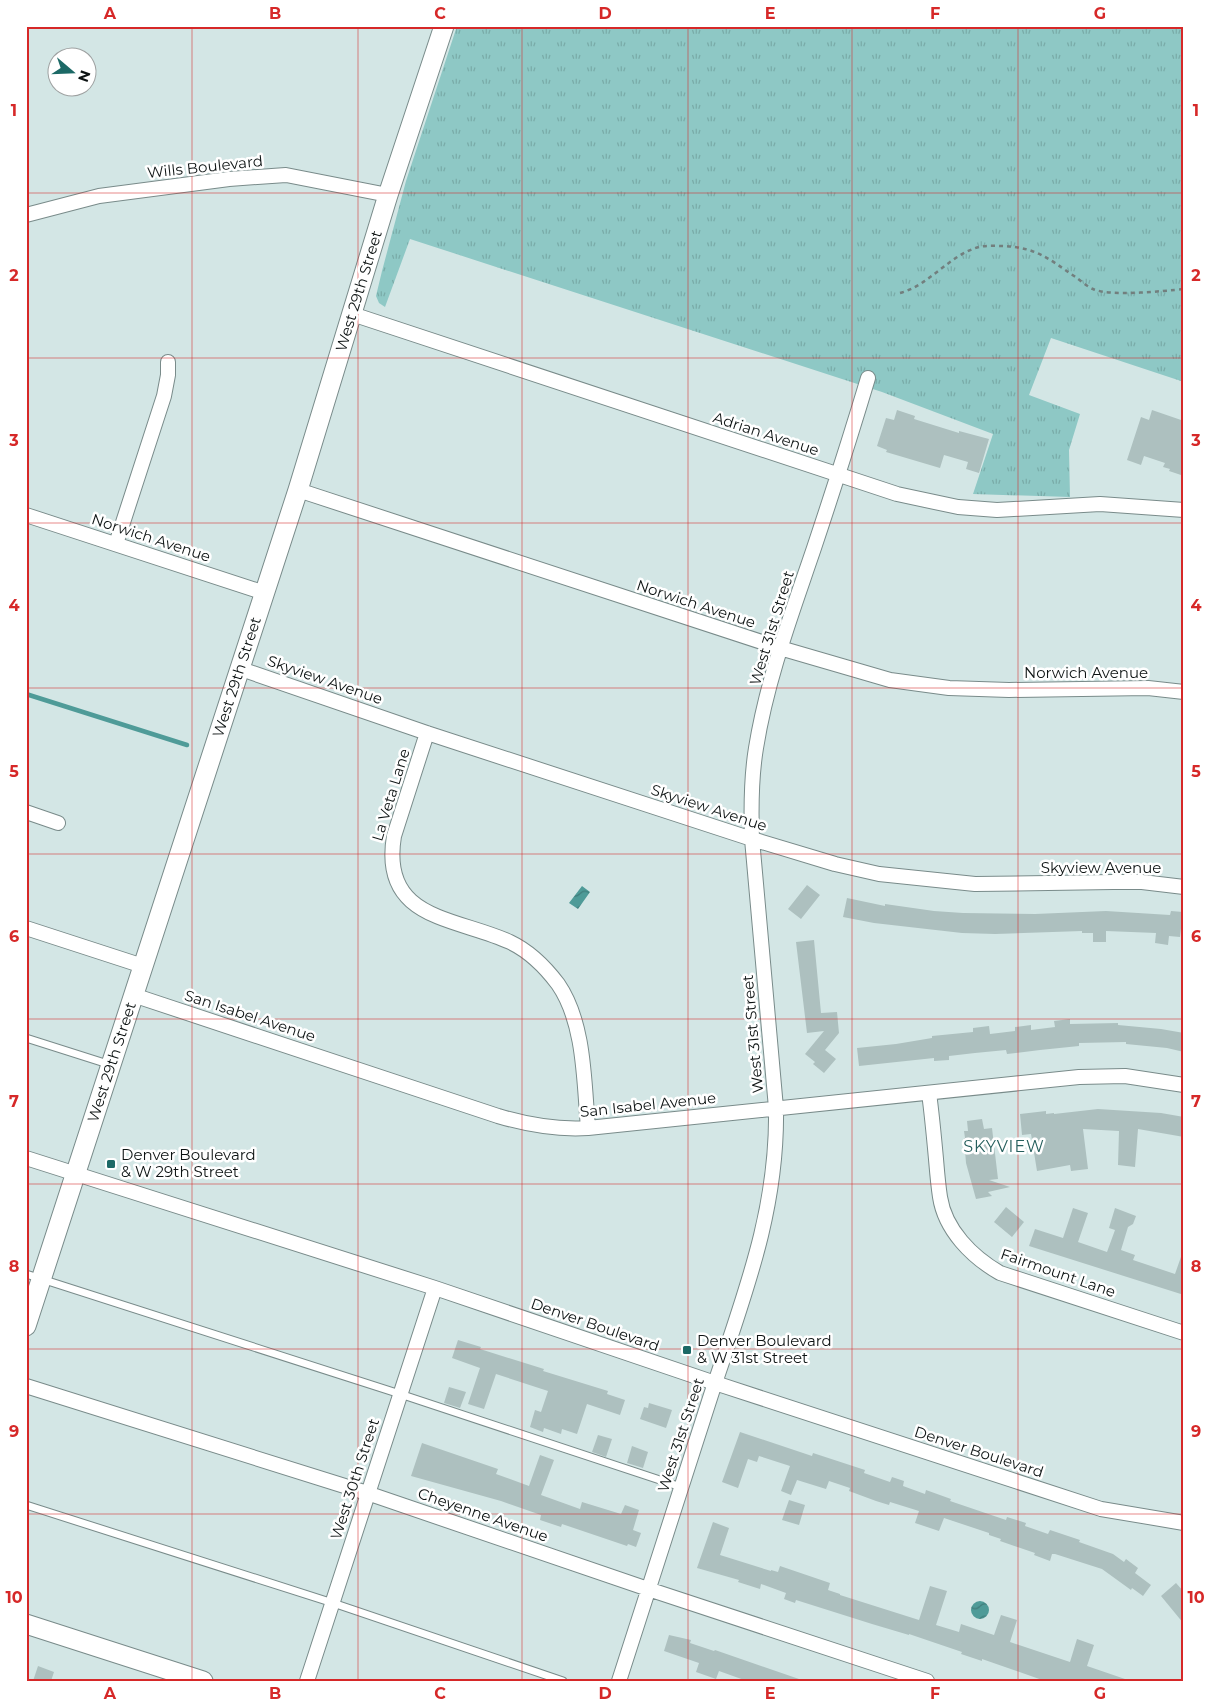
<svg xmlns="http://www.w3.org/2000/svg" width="1210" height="1707" font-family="Montserrat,sans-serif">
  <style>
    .grass { fill: url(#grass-tufts) }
    .water { fill: url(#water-waves) }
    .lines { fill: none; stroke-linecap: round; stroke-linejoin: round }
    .stream { stroke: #4f9b98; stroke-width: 4.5 }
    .building { fill: #adc0bf }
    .lane-casing { stroke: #798b8a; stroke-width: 9 }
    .street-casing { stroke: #798b8a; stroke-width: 16 }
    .secondary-casing { stroke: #798b8a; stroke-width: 21 }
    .path { stroke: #727f7e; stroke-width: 2.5; stroke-dasharray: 4 4; stroke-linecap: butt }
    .lane { stroke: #fff; stroke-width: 7 }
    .street { stroke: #fff; stroke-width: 14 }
    .secondary { stroke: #fff; stroke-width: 19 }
    .grid { fill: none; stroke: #d62828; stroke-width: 1; stroke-opacity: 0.55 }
    .poi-dot { fill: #1c6966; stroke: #fff; stroke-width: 2 }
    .labels { text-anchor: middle; stroke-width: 5; stroke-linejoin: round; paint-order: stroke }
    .street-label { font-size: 15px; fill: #0d1313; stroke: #fff }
    .poi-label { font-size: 15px; fill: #0d1313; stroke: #fff; text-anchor: start }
    .neighbourhood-label { font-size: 16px; letter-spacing: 1px; fill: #255f5d; stroke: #fff }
    .neatline { fill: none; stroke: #d62828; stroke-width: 2 }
    .grid-label { font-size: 16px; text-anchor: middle; font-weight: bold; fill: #d62828 }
  </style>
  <defs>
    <pattern id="grass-tufts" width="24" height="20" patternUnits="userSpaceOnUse" patternTransform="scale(1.25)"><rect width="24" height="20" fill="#8ec8c5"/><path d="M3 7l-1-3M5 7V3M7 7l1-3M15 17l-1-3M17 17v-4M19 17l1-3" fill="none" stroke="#79aba8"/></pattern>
    <pattern id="water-waves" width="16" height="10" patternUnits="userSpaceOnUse" patternTransform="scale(1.25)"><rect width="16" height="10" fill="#4f9b98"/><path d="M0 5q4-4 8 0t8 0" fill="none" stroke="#407d7b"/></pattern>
  </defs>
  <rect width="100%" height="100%" fill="#d3e6e5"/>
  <path class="grass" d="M 457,26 L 1184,26 L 1184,382 L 1051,338 L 1029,395 L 1080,414 L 1069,450 L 1070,497 L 973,494 L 993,434 L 882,392 L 410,239 L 385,307 L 379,303 L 376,296 L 382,271 L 406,181 Z"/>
  <path class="water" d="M 582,886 L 590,892 L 578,909 L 569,903 Z
    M971 1610a9 9 0 1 1 18 0a9 9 0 1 1-18 0Z"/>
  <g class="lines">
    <path class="stream" d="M 26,694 L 187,745"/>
  </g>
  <path class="building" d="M 897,410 L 915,416 L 914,419 L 959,433 L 959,431 L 989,439 L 979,473 L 966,469 L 968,462 L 944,455 L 940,468 L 886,452 L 887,450 L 877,446 L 886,418 L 894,420 Z
    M 1152,410 L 1184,421 L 1184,476 L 1169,471 L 1170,469 L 1163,467 L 1165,463 L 1144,456 L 1141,465 L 1127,460 L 1141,417 L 1149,420 Z
    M 807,885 L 820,895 L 801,919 L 788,909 Z
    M 847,898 L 885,906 L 885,904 L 934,911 L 963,913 L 1035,914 L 1106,911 L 1170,915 L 1171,911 L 1183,912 L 1180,937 L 1169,936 L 1168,945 L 1155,943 L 1156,933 L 1106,931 L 1106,942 L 1093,942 L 1093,933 L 1082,933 L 1082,931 L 995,934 L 962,933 L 874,923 L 843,917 Z
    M 814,940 L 821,1013 L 837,1012 L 839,1033 L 825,1050 L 836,1059 L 824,1073 L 813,1064 L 815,1062 L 805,1054 L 824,1031 L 807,1033 L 796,942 Z
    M 1070,1019 L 1070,1024 L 1118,1023 L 1118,1025 L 1161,1029 L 1184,1033 L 1184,1052 L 1167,1048 L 1126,1044 L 1126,1042 L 1079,1043 L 1079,1046 L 1040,1050 L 1007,1054 L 1006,1050 L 975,1053 L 949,1056 L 949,1060 L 934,1061 L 934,1058 L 859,1066 L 857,1048 L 896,1044 L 932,1038 L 932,1036 L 973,1032 L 973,1028 L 989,1026 L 990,1034 L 1015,1031 L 1015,1027 L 1031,1025 L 1031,1030 L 1055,1027 L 1054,1021 Z
    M 1098,1109 L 1161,1113 L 1184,1117 L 1184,1137 L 1138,1129 L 1135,1167 L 1118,1165 L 1119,1131 L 1083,1129 L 1088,1169 L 1071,1171 L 1070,1165 L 1037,1171 L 1031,1134 L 1022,1135 L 1020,1114 L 1046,1111 L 1046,1114 L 1054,1113 L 1054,1114 Z
    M 982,1119 L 984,1129 L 992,1128 L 998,1179 L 989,1180 L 1010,1187 L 988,1192 L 992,1196 L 976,1199 L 966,1163 L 964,1138 L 965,1138 L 964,1131 L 968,1131 L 967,1121 Z
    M 1006,1207 L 1024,1222 L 1012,1237 L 994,1222 Z
    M 1073,1208 L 1088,1213 L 1078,1242 L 1107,1252 L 1115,1230 L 1109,1228 L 1115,1208 L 1136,1216 L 1133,1224 L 1128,1227 L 1121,1250 L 1135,1255 L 1133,1260 L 1175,1274 L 1182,1254 L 1184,1254 L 1184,1295 L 1029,1246 L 1035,1229 L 1063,1238 Z
    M 458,1340 L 481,1347 L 480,1349 L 544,1369 L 543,1371 L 608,1391 L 607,1394 L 625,1400 L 620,1415 L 587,1404 L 577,1434 L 562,1429 L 561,1434 L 544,1428 L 543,1432 L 530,1427 L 535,1410 L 541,1412 L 548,1391 L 496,1374 L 484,1409 L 468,1404 L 480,1368 L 452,1358 Z
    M 449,1387 L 466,1392 L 460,1408 L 444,1403 Z
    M 649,1403 L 672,1410 L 666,1428 L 640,1419 L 644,1407 L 648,1408 Z
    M 740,1432 L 812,1456 L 813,1453 L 865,1470 L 864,1473 L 890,1482 L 892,1477 L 904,1481 L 903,1486 L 925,1494 L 926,1490 L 951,1499 L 950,1501 L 1006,1520 L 1007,1517 L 1026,1523 L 1025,1526 L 1048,1534 L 1050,1530 L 1080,1540 L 1079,1542 L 1113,1554 L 1124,1562 L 1126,1559 L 1138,1568 L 1135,1573 L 1151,1585 L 1143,1596 L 1132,1588 L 1131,1590 L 1102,1569 L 1055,1554 L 1052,1554 L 1050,1561 L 1034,1555 L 1035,1553 L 1000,1541 L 1001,1539 L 989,1535 L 989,1533 L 944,1518 L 939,1531 L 915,1523 L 919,1511 L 890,1502 L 889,1505 L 876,1501 L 849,1491 L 850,1488 L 829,1481 L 826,1489 L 797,1480 L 791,1495 L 781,1491 L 790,1466 L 759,1456 L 757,1462 L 748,1459 L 738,1488 L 722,1482 Z
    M 598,1435 L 612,1439 L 606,1457 L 592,1452 Z
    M 422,1443 L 498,1469 L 496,1474 L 529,1486 L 540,1455 L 554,1460 L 541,1495 L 580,1509 L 582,1502 L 621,1514 L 625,1505 L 639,1510 L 633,1530 L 641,1533 L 636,1547 L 628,1544 L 627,1546 L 562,1524 L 561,1527 L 540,1520 L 541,1515 L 501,1501 L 411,1476 Z
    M 632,1446 L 648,1452 L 643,1468 L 627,1463 Z
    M 789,1500 L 805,1505 L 799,1525 L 782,1520 Z
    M 713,1522 L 729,1528 L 720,1555 L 771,1571 L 771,1570 L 778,1572 L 780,1566 L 830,1583 L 828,1590 L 840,1594 L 840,1595 L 919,1620 L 930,1586 L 947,1591 L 936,1625 L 959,1632 L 961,1624 L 994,1635 L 1001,1615 L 1017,1620 L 1010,1642 L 1070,1662 L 1077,1639 L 1094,1645 L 1087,1666 L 1125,1679 L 1125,1681 L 1045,1681 L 982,1659 L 982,1661 L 961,1654 L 962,1652 L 909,1634 L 909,1635 L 872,1624 L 796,1600 L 795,1603 L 784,1599 L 786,1593 L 761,1584 L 760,1589 L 738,1582 L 739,1580 L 697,1568 Z
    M 1176,1583 L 1184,1592 L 1184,1624 L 1161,1596 Z
    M 669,1635 L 691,1640 L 690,1643 L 714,1651 L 715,1650 L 799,1679 L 799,1681 L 747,1681 L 719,1671 L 716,1679 L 696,1672 L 699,1663 L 664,1651 Z
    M 38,1666 L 54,1672 L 51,1681 L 33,1681 Z"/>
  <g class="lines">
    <defs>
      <path id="lane" d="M 26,1038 L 111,1065
        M 26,1274 L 400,1394 L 681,1487
        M 26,1505 L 333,1603 L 563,1681"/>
      <path id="street" d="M 26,215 L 99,196 L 229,179 L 286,175 L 388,195
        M 352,314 L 897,494 L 958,507 L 997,510 L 1100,504 L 1184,510
        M 298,490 L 780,648 L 890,680 L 949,688 L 1009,690 L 1148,688 L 1184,692
        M 26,515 L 265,593
        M 116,544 L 164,396 L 168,375 L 168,362
        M 241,669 L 427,733 L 752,839 L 835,864 L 879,874 L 975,884 L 1113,882 L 1142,882 L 1184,887
        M 427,733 L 394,836 C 380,920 455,917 510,942 C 529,951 546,968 558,984 C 585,1023 584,1083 588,1128
        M 26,812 L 58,823
        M 26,928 L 143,966
        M 133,995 L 498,1116 C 528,1125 556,1130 588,1128 L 1079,1077 L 1125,1076 L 1184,1085
        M 929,1093 C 932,1115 934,1137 936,1159 C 937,1171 938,1184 940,1197 C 945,1230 972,1257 1000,1273 L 1184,1333
        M 26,1158 L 435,1288 L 715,1383 L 1101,1509 L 1184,1523
        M 26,1386 L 367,1493 L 648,1589 L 927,1681
        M 307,1681 L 435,1288
        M 619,1681 C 650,1586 680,1490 711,1395 C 743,1298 778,1212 776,1108 L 752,839 C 751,809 751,778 756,748 C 767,679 792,613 814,548 C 833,491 851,435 868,378"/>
      <path id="secondary" d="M 26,1326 L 298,490 L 388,195 L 444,26
        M 26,1624 L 203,1681"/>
    </defs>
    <use href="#lane" class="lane-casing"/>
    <use href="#street" class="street-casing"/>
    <use href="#secondary" class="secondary-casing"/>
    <path class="path" d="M 900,293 C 930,285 949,255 979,247 C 987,245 997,246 1005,246 C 1037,248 1049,259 1074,276 C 1080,280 1086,286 1093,289 C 1111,297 1163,291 1184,289"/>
    <use href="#lane" class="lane"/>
    <use href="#street" class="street"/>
    <use href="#secondary" class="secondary"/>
  </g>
  <path class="grid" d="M 192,26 L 192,1681M 358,26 L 358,1681M 522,26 L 522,1681M 688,26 L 688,1681M 852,26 L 852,1681M 1018,26 L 1018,1681M 26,193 L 1184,193M 26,358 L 1184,358M 26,523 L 1184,523M 26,688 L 1184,688M 26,854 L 1184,854M 26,1019 L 1184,1019M 26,1184 L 1184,1184M 26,1349 L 1184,1349M 26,1514 L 1184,1514"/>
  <g class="poi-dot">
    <rect x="106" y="1159" width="10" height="10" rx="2.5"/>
    <rect x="682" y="1345" width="10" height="10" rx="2.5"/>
  </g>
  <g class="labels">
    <g class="street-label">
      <text transform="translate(205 167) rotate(-6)" y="5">Wills Boulevard</text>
      <text transform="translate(359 291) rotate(-73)" y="5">West 29th Street</text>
      <text transform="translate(766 434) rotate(18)" y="5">Adrian Avenue</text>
      <text transform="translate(151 538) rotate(18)" y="5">Norwich Avenue</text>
      <text transform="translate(696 604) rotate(18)" y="5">Norwich Avenue</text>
      <text transform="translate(772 628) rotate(-73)" y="5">West 31st Street</text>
      <text x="1086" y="678">Norwich Avenue</text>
      <text transform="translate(237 677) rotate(-72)" y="5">West 29th Street</text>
      <text transform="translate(325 680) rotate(19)" y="5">Skyview Avenue</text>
      <text transform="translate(391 795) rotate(-73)" y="5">La Veta Lane</text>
      <text transform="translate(709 808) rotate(18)" y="5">Skyview Avenue</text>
      <text x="1101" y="873">Skyview Avenue</text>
      <text transform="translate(250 1016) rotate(18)" y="5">San Isabel Avenue</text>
      <text transform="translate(753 1034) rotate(-95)" y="5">West 31st Street</text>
      <text transform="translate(112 1062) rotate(-72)" y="5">West 29th Street</text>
      <text transform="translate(648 1105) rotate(-6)" y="5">San Isabel Avenue</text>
      <text transform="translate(1058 1273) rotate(19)" y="5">Fairmount Lane</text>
      <text transform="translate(595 1325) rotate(19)" y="5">Denver Boulevard</text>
      <text transform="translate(681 1435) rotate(-72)" y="5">West 31st Street</text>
      <text transform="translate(979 1452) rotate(18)" y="5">Denver Boulevard</text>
      <text transform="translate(355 1479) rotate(-72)" y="5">West 30th Street</text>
      <text transform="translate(483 1515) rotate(19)" y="5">Cheyenne Avenue</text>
    </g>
    <g class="poi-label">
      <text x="121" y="1160">Denver Boulevard<tspan x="121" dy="17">&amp; W 29th Street</tspan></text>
      <text x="697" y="1346">Denver Boulevard<tspan x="697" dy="17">&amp; W 31st Street</tspan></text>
    </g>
    <g class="neighbourhood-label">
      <text x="1004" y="1152">SKYVIEW</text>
    </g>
  </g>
  <rect width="1210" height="1707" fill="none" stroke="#ffffff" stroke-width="55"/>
  <g transform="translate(72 72) rotate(109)"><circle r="24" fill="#ffffff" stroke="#9ea1a1"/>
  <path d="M0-4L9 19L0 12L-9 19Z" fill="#1c6966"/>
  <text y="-8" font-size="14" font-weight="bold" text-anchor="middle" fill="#0d1313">N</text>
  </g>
  <rect x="28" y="28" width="1154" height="1652" class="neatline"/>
  <g class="grid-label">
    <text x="110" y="19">A</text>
    <text x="275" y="19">B</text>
    <text x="440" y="19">C</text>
    <text x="605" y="19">D</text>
    <text x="770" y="19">E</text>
    <text x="935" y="19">F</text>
    <text x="1100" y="19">G</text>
    <text x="14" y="116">1</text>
    <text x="1196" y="116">1</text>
    <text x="14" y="281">2</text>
    <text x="1196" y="281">2</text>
    <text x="14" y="446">3</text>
    <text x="1196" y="446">3</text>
    <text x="14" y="611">4</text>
    <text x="1196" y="611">4</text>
    <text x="14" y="777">5</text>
    <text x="1196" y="777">5</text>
    <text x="14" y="942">6</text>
    <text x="1196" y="942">6</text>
    <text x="14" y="1107">7</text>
    <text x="1196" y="1107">7</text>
    <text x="14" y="1272">8</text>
    <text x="1196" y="1272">8</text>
    <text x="14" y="1437">9</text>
    <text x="1196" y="1437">9</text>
    <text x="14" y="1603">10</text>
    <text x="1196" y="1603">10</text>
    <text x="110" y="1699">A</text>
    <text x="275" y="1699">B</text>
    <text x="440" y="1699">C</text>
    <text x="605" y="1699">D</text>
    <text x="770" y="1699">E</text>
    <text x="935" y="1699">F</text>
    <text x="1100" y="1699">G</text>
  </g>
</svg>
